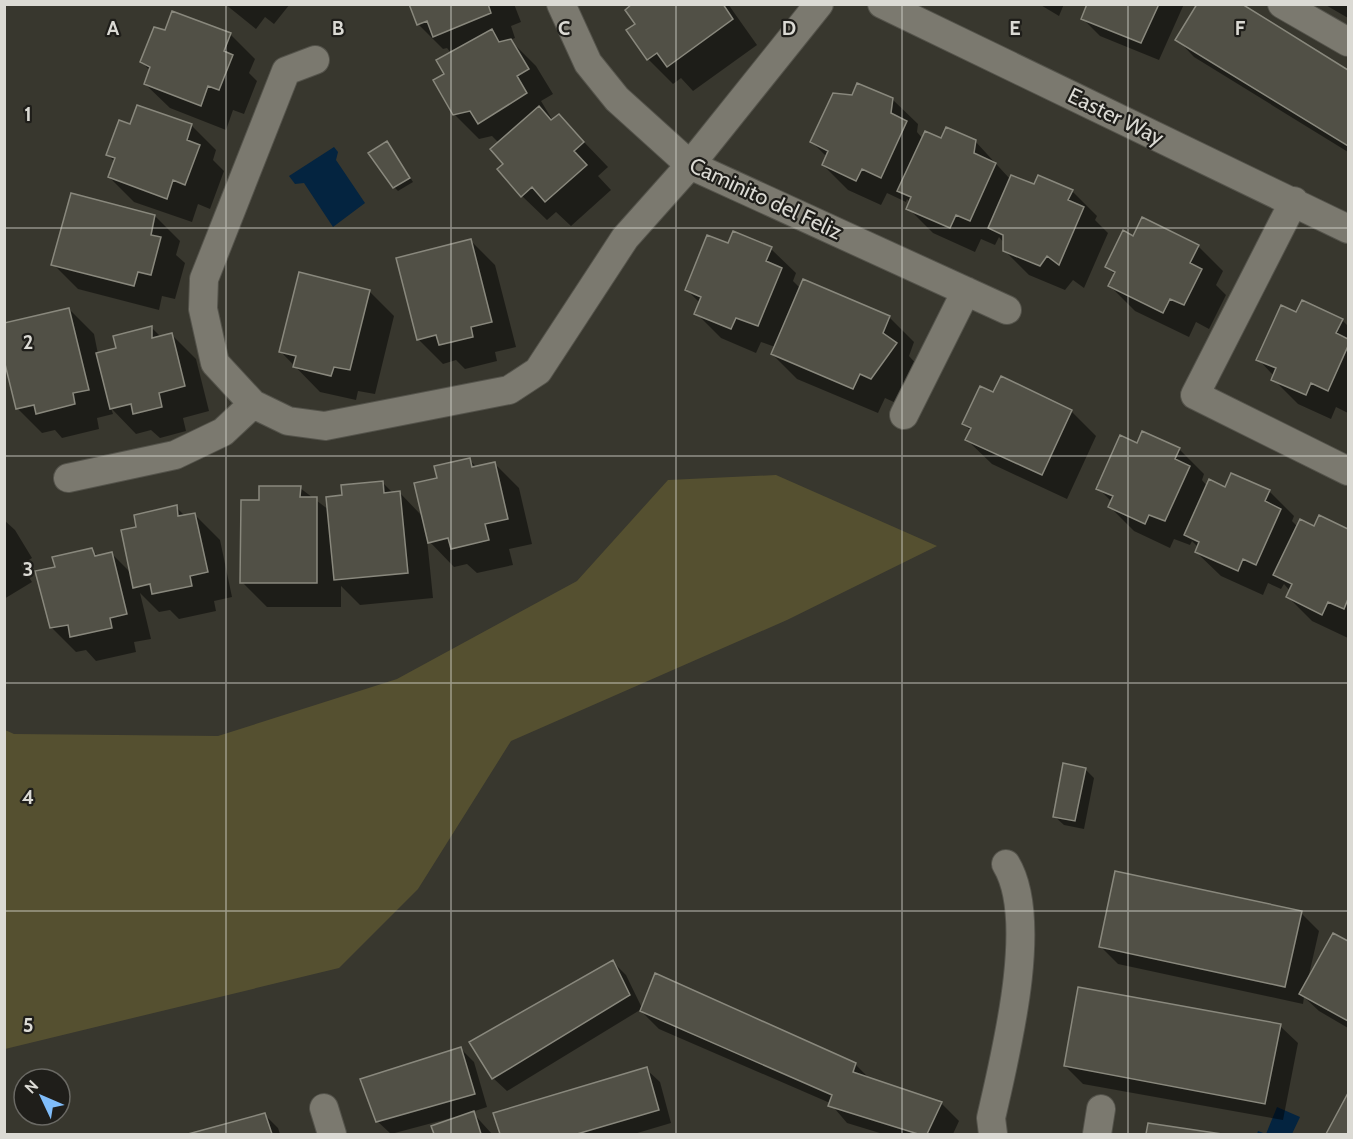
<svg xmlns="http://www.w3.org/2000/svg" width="1353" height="1139" font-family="Cabin,sans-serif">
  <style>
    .green { fill: #555030 }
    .water { fill: #042440 }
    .shadow { fill: #0007 }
    .building { fill: #515046; stroke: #89887d; stroke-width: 1.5 }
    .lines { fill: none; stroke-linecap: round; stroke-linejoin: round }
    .minor-casing { stroke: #54534b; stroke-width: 30 }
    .minor { stroke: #7b796f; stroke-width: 28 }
    .grid { fill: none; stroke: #dbdad4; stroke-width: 1.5; stroke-opacity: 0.55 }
    .labels { text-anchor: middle; stroke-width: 4.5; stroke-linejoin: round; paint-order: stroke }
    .street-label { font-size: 22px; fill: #dbdad4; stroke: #1f1e1a }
    .grid-label { font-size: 20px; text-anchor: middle; font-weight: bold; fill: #dbdad4; stroke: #1f1e1a; stroke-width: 4.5; stroke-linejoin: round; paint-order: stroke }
  </style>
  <rect width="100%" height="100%" fill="#38372e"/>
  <path class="green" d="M 776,475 L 937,546 L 787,620 L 511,741 L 418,889 L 339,968 L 5,1049 L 5,730 L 14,734 L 218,736 L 397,679 L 577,581 L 668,480 Z"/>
  <path class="water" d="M 334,147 L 338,152 L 336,160 L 365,203 L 333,227 L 304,183 L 295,184 L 289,176 Z
    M 1277,1107 L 1300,1117 L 1292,1134 L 1257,1134 L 1258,1131 L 1266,1134 Z"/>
  <path class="shadow" d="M 225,4 L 290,4 L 274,24 L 265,17 L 256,29 Z
    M 410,4 L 514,4 L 521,22 L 511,26 L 515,38 L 510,40 L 536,66 L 553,94 L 541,101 L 553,121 L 559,116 L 608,167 L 598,176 L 611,190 L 571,226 L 556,212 L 547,220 L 522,196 L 506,164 L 499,143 L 492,136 L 479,139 L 454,114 L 451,53 L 447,48 L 443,49 L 418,24 Z
    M 634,4 L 728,4 L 757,45 L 693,91 L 681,78 L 673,84 L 648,59 L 637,24 Z
    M 1039,4 L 1064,4 L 1059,16 Z
    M 1089,4 L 1184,4 L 1159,60 L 1100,36 L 1083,19 Z
    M 1239,4 L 1348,71 L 1348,152 L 1194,57 L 1177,39 Z
    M 1324,4 L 1348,4 L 1348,18 Z
    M 166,32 L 230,34 L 255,59 L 249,73 L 257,81 L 244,114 L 233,110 L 226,130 L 170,108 L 145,84 L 150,71 L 142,62 Z
    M 892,99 L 918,124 L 917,132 L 923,139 L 975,141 L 1010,179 L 1035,186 L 1072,191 L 1097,216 L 1095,220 L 1108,233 L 1084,288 L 1073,280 L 1065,290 L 1029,275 L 1004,250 L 1004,243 L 999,237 L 995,245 L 981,239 L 975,252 L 933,233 L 908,208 L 911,203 L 907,199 L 906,202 L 887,193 L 881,205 L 848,190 L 823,165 L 827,157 L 812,142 Z
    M 138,107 L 192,126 L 216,150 L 213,160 L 224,171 L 210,209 L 198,204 L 192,222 L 134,202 L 109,177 L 115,162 L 108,155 L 131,125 Z
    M 390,147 L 413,182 L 398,191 L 394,187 Z
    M 155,216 L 180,241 L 176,255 L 185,263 L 175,299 L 162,296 L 159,310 L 78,289 L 53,264 Z
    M 734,233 L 771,249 L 796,273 L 793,281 L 801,289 L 889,317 L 914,342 L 909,356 L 921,369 L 896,403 L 885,398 L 878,413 L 797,379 L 772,354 L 775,347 L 761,342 L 756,353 L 721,338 L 696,313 L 700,303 L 687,290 L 729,245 Z
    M 1134,238 L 1198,246 L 1223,271 L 1216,285 L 1226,295 L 1209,329 L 1196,322 L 1189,337 L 1135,311 L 1110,286 L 1115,275 L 1107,267 Z
    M 470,240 L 495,265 L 516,347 L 495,352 L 497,361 L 465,369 L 456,360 L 443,364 L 418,339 Z
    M 369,291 L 394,316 L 375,394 L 358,391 L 356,400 L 320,392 L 280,351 Z
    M 69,309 L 94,334 L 98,354 L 118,349 L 152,328 L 161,337 L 171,334 L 196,359 L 209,411 L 183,418 L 186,431 L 160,438 L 151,430 L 136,434 L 111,408 L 113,414 L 97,418 L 99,429 L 62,438 L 55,430 L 42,433 L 17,408 Z
    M 1297,314 L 1342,320 L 1348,326 L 1348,413 L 1336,407 L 1331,419 L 1298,404 L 1273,379 L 1274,376 L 1258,359 Z
    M 994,394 L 1071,411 L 1096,436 L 1067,499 L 992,464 L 967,440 L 971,431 L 963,424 Z
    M 1143,433 L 1180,450 L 1204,474 L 1202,480 L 1207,486 L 1269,491 L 1294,516 L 1292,521 L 1298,527 L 1314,528 L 1320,517 L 1348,531 L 1348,638 L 1312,621 L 1287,596 L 1290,591 L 1284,584 L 1281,589 L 1268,583 L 1263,595 L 1221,576 L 1196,552 L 1198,547 L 1192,541 L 1190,545 L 1174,539 L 1170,548 L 1134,531 L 1110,507 L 1112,502 L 1098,488 L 1138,445 Z
    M 469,460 L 477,467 L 494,463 L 519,488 L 532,544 L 509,549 L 513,565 L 477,573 L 467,564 L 454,567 L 427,539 L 433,598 L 360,605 L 341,586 L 341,607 L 267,607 L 242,582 L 260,502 L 300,488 L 329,510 L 344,497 L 382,482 L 394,494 L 400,493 L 423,517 L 438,479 Z
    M 176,507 L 186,517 L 195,515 L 220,540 L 232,597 L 214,601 L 216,611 L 179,619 L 170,610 L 159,612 L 140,593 L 151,639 L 134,642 L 136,652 L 96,661 L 86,650 L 76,652 L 51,627 L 57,568 L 92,550 L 99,557 L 112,554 L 131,573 L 138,528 Z
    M 4,520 L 15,530 L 32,558 L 21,565 L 32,582 L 4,599 Z
    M 1085,769 L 1094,778 L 1084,829 L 1064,825 L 1054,816 Z
    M 1301,913 L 1319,931 L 1308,979 L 1334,935 L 1348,943 L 1348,1028 L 1319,1011 L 1304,997 L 1303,1004 L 1118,964 L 1100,946 Z
    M 613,962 L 626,975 L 642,1008 L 855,1064 L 870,1079 L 941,1103 L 959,1121 L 953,1134 L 883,1134 L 847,1123 L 830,1103 L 659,1029 L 640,1010 L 507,1091 L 493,1078 Z
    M 1280,1026 L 1298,1043 L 1283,1120 L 1083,1084 L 1065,1066 Z
    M 460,1048 L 474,1062 L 487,1107 L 472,1112 L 492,1134 L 436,1134 L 433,1127 L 452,1120 L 451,1118 L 391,1134 L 377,1121 Z
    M 646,1069 L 660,1082 L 671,1123 L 634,1134 L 502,1134 L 495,1114 Z
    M 1348,1096 L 1348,1134 L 1328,1134 Z
    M 264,1114 L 278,1128 L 280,1134 L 193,1134 Z
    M 1149,1125 L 1216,1134 L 1148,1134 Z"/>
  <path class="building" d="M 409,4 L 488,4 L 491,13 L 433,37 L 427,21 L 417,25 Z
    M 632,4 L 723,4 L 733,19 L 667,67 L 657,53 L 647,60 L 626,30 L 635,24 L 625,10 Z
    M 1087,4 L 1159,4 L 1141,43 L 1081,19 Z
    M 1197,4 L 1242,4 L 1348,70 L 1348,146 L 1175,40 Z
    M 172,11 L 231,33 L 224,51 L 233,55 L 219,90 L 208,86 L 201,106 L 144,84 L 150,67 L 140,62 L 154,27 L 165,30 Z
    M 492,29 L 499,42 L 511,39 L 529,69 L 517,76 L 527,93 L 478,124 L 470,111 L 453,115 L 433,80 L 444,74 L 436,60 Z
    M 857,83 L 893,98 L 891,113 L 907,121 L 881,178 L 862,169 L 856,181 L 822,165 L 828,151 L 810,142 L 833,93 L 852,95 Z
    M 137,105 L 192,124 L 187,140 L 200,145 L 185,185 L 173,180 L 167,199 L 108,177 L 115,158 L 106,155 L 119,120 L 130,124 Z
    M 539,106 L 551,120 L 559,114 L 584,142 L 574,151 L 587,165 L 545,202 L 532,187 L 521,197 L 497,169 L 503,164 L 490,149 Z
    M 946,127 L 976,140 L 974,153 L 996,163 L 970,221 L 956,215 L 950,228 L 906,209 L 911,197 L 897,191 L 925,131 L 941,138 Z
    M 387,141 L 410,178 L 393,188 L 368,153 Z
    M 1011,175 L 1034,184 L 1038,175 L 1073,190 L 1068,200 L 1084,207 L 1059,265 L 1047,256 L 1040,266 L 1003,251 L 1003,235 L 988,228 Z
    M 71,193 L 155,215 L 151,235 L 161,237 L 151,275 L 138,272 L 134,286 L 51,265 Z
    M 1142,217 L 1199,245 L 1190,263 L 1202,269 L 1184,305 L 1170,299 L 1163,313 L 1108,286 L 1115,272 L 1105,267 L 1123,230 L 1133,236 Z
    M 733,231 L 772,247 L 766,261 L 782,268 L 758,326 L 736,318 L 731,329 L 694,314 L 701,297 L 685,290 L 707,235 L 728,243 Z
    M 471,239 L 492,322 L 471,327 L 473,337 L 439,345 L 436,335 L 417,340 L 396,258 Z
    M 299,272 L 370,290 L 350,370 L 334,367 L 331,376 L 293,367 L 296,356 L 279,352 Z
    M 803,279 L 890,316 L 883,333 L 897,343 L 871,379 L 860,374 L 853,389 L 771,354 Z
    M 1302,300 L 1343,319 L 1336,333 L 1348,339 L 1348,346 L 1328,391 L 1311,383 L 1306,395 L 1271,380 L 1276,368 L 1256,360 L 1281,305 L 1296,312 Z
    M 69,308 L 89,390 L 73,393 L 75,404 L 36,414 L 34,405 L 16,409 L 4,360 L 4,323 Z
    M 152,326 L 152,338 L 172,333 L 185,386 L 159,393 L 162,407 L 133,414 L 131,404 L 110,409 L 96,353 L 116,348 L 113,336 Z
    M 1001,376 L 1072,410 L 1042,475 L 965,440 L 971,428 L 962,424 L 980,386 L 993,392 Z
    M 1142,431 L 1180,448 L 1175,459 L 1190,466 L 1165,521 L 1149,515 L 1145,524 L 1108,507 L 1113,496 L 1096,489 L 1120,435 L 1137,443 Z
    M 470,458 L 472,467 L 495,462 L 508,519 L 485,524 L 489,540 L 451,549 L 448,538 L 428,543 L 414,483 L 437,478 L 434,466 Z
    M 1231,473 L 1270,490 L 1265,501 L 1281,509 L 1256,565 L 1243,559 L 1238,571 L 1195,552 L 1199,542 L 1184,535 L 1209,479 L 1225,487 Z
    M 383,481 L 384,493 L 400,491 L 408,573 L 334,580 L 326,497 L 342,495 L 341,485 Z
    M 259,486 L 301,486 L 300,497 L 317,497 L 317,583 L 240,583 L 241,500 L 259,500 Z
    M 177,505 L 178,516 L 195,513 L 208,572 L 190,576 L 192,586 L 152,594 L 150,584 L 133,588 L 121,530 L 136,527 L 134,515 Z
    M 1319,515 L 1348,529 L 1348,599 L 1344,609 L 1328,602 L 1322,615 L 1286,597 L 1292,584 L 1273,575 L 1300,519 L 1314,526 Z
    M 92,548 L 95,556 L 112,552 L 127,614 L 110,618 L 112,628 L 70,637 L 68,625 L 50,628 L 35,571 L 55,567 L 52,557 Z
    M 1063,763 L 1086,768 L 1075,821 L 1053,817 Z
    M 1115,871 L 1302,911 L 1285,987 L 1099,947 Z
    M 1333,933 L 1348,941 L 1348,1021 L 1299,994 Z
    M 613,960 L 630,995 L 492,1079 L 469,1042 Z
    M 655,973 L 856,1063 L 853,1072 L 942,1102 L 927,1134 L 918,1134 L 828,1106 L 832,1095 L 640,1011 Z
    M 1078,987 L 1281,1024 L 1265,1104 L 1064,1066 Z
    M 461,1047 L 475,1094 L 376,1122 L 360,1079 Z
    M 647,1067 L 659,1110 L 577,1134 L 500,1134 L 493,1113 Z
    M 1348,1093 L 1348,1134 L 1326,1134 Z
    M 474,1111 L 481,1134 L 434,1134 L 431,1126 Z
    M 265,1113 L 272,1134 L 188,1134 Z
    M 1148,1123 L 1222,1134 L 1146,1134 Z"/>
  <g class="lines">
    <defs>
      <path id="minor" d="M 561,4 L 588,63 L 617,99 L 690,165 L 1007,310
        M 882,4 L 1348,229
        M 1282,4 L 1348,42
        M 315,60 L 286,71 L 204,279 L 203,309 L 215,363 L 253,404 L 288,421 L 325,426 L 509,390 L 538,371 L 625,238 L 690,165 L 819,4
        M 1294,201 L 1195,395 L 1348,471
        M 904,415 L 966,291
        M 68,478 L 175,455 L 223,432 L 253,404
        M 324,1108 L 332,1134
        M 993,1134 L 991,1118 C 1005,1056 1040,920 1006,864
        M 1097,1134 L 1101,1109"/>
    </defs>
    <use href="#minor" class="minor-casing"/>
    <use href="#minor" class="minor"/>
  </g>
  <path class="grid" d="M 226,4 L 226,1134M 451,4 L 451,1134M 676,4 L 676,1134M 902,4 L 902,1134M 1128,4 L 1128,1134M 4,228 L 1348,228M 4,456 L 1348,456M 4,683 L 1348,683M 4,911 L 1348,911"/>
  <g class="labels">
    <g class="street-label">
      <text transform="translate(1116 116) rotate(26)" y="8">Easter Way</text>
      <text transform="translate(766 198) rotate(25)" y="8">Caminito del Feliz</text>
    </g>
  </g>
  <g class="grid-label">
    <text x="113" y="35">A</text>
    <text x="338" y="35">B</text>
    <text x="564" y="35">C</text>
    <text x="789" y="35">D</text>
    <text x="1015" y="35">E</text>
    <text x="1240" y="35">F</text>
    <text x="28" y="121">1</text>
    <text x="28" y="349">2</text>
    <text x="28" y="576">3</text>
    <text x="28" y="804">4</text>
    <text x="28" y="1032">5</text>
  </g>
  <rect width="1353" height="1139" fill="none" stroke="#dbdad4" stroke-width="12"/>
  <g transform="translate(42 1097) rotate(314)"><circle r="28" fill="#1f1e1a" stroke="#6a6964" stroke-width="1.5"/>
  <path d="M0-4.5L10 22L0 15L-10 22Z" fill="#80bdfa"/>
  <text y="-9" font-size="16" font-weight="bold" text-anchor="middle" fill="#dbdad4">N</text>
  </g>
</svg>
